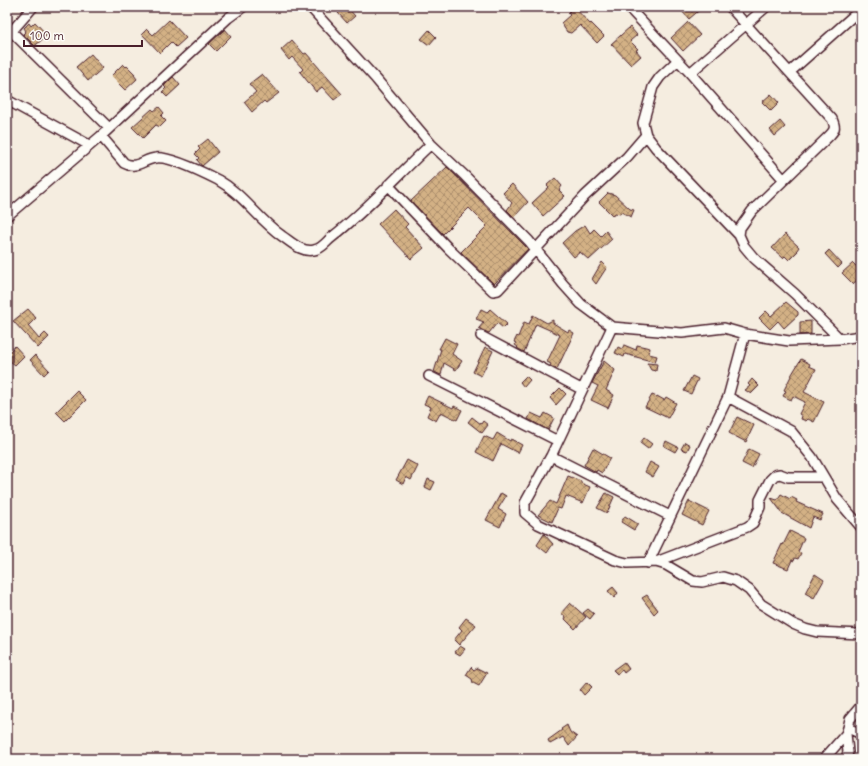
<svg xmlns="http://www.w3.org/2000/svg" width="868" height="766" font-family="Delius,sans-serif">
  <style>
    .building { fill: url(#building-cross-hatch); stroke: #4a1f2b }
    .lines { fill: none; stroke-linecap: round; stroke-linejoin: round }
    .minor-casing { stroke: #4a1f2b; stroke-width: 12 }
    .minor { stroke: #fdfcf7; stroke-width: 9 }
  </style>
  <defs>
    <pattern id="building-cross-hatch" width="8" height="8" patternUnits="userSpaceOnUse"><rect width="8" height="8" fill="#d3b185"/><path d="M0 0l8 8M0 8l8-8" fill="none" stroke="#ad8f6d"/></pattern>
  </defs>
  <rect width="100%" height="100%" fill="#f5ede0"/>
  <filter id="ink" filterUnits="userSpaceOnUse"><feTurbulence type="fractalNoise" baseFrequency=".025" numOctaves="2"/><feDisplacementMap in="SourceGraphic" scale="8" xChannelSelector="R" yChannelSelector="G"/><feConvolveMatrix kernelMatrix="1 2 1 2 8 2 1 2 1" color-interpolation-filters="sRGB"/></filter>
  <g filter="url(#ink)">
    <path class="building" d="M 337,7 L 347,7 L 355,16 L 347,23 L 338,13 L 341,11 Z
      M 574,7 L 590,24 L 591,23 L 604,36 L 597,43 L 580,25 L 571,33 L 567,32 L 561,23 L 570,15 L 568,13 Z
      M 678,7 L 703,7 L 689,19 Z
      M 169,20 L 186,38 L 176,47 L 171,42 L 160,53 L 142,34 L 147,29 L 153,35 Z
      M 35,22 L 47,35 L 35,46 L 23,34 L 26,31 L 24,28 L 29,23 L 31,26 Z
      M 688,22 L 700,35 L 683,51 L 671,38 Z
      M 630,27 L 637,35 L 630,41 L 638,49 L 636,50 L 641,56 L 631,65 L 611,44 Z
      M 225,29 L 231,36 L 216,51 L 209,44 Z
      M 429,30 L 436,37 L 429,45 L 421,39 Z
      M 292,40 L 304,54 L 306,53 L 342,94 L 334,100 L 322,87 L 316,92 L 300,72 L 303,69 L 292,57 L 289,60 L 281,50 Z
      M 91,54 L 103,68 L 88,81 L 76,67 Z
      M 123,64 L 126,67 L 127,66 L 135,74 L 134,75 L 137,79 L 125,90 L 111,76 Z
      M 262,74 L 279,93 L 266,103 L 264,101 L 252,112 L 244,102 L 256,92 L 249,84 Z
      M 173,77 L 180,85 L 167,97 L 162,92 L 166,88 L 164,86 Z
      M 771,94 L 779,103 L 771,111 L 762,102 Z
      M 159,107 L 164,113 L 161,116 L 166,121 L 160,127 L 156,125 L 143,138 L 132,127 L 152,109 L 154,111 Z
      M 780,121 L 785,127 L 775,136 L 770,130 Z
      M 208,139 L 218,152 L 202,166 L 197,160 L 199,158 L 195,154 L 200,149 L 198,147 Z
      M 447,167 L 528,249 L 494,284 L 461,252 L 487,226 L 469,208 L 443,234 L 411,201 Z
      M 555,178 L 562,186 L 559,190 L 565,196 L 543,216 L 532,203 L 549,187 L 547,185 Z
      M 512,184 L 528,202 L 514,217 L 507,210 L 512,203 L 503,193 Z
      M 608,193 L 615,195 L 630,209 L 634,210 L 631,217 L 621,212 L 620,214 L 615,213 L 613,216 L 599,202 Z
      M 394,209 L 408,224 L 405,227 L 424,248 L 411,259 L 378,224 Z
      M 585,225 L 590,233 L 594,229 L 601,236 L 606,231 L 612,239 L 589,260 L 580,252 L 574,257 L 562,243 L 575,231 Z
      M 785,234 L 799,247 L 797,250 L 798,251 L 789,260 L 785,256 L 783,258 L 772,248 Z
      M 829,250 L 842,264 L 838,268 L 825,254 Z
      M 602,262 L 607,267 L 596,284 L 592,279 Z
      M 853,263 L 861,271 L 861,277 L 853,284 L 842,273 Z
      M 786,302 L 798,312 L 798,315 L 784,328 L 778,321 L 770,329 L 759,318 L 766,311 L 771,316 Z
      M 28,309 L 36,318 L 28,326 L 39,339 L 45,333 L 49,337 L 38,348 L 13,321 Z
      M 481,309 L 487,312 L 490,309 L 507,324 L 503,328 L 497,323 L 489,333 L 482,330 L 479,328 L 484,322 L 476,319 Z
      M 533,315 L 547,323 L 553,320 L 553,323 L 568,332 L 569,330 L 574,333 L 557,369 L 550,366 L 551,364 L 547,362 L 560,335 L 554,332 L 536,324 L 524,352 L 517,348 L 518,347 L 515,345 L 516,343 L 514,342 L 517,336 L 518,337 L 524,322 L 529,324 Z
      M 811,321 L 811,334 L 800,335 L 800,322 Z
      M 445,338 L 457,344 L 452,354 L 462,361 L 456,370 L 444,363 L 441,375 L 434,372 L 441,349 L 439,349 Z
      M 624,345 L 636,350 L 637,345 L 650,348 L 649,354 L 657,356 L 655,362 L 625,354 L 624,357 L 615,353 L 618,347 L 622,349 Z
      M 15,346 L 24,356 L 15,365 L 10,361 L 7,364 L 7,354 Z
      M 485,347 L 493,351 L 481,376 L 473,372 Z
      M 35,355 L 49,370 L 44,375 L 30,360 Z
      M 801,359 L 810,364 L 809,366 L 816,369 L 804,392 L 824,402 L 814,422 L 808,419 L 806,421 L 801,419 L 802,416 L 799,414 L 805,402 L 793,396 L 791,400 L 783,396 L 786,391 L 784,390 L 792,374 Z
      M 604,361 L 615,370 L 606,390 L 614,395 L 608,408 L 591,400 L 598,386 L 592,383 Z
      M 647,363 L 657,364 L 656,371 L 651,370 Z
      M 526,376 L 530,380 L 524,387 L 520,382 Z
      M 692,376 L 698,379 L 691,394 L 684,391 Z
      M 752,379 L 759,386 L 751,394 L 745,390 L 750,386 L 748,384 Z
      M 560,388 L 566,394 L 556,405 L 550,398 Z
      M 77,391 L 86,400 L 65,421 L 56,412 Z
      M 652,395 L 657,397 L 657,396 L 664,400 L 666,397 L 676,403 L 668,418 L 645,407 Z
      M 428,396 L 453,408 L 454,406 L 462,410 L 457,420 L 441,412 L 436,421 L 427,416 L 431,407 L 424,404 Z
      M 531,413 L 542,418 L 545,413 L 554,418 L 548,430 L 528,419 Z
      M 472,417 L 481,424 L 483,421 L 488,425 L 482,433 L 468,422 Z
      M 737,417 L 754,425 L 746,442 L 729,433 Z
      M 497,433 L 510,441 L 511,439 L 522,445 L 518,453 L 501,444 L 493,461 L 476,452 L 484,436 L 493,440 Z
      M 644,438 L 652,444 L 648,449 L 640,443 Z
      M 666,441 L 678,447 L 675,452 L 664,446 Z
      M 685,442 L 690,445 L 687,451 L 681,449 Z
      M 593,448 L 610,458 L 602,473 L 597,470 L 596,472 L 584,465 Z
      M 749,449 L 759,454 L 752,468 L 742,463 Z
      M 407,460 L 418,466 L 411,480 L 406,477 L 403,484 L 396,480 Z
      M 650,462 L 659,467 L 653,477 L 645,472 Z
      M 568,476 L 581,481 L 581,483 L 590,487 L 583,503 L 566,496 L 561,509 L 558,508 L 552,522 L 538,515 L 550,501 L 556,504 Z
      M 428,479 L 435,482 L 431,490 L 425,487 Z
      M 501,493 L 506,496 L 498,509 L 506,514 L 500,527 L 486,520 Z
      M 606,493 L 614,497 L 607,513 L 597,508 Z
      M 781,494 L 790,499 L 791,497 L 797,500 L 796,502 L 823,514 L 820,520 L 813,517 L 809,528 L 780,512 L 780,510 L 771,498 L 777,500 Z
      M 689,501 L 709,511 L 702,525 L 682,515 Z
      M 625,516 L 638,524 L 634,530 L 621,522 Z
      M 790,531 L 804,538 L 798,552 L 801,553 L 798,559 L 795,558 L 794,561 L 792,560 L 788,569 L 773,563 L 782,544 L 783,545 Z
      M 544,534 L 553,544 L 547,553 L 537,545 Z
      M 815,574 L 824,580 L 814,598 L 805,593 Z
      M 613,587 L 618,593 L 614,598 L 608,591 Z
      M 647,595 L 658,610 L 654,614 L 642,598 Z
      M 570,603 L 586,617 L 575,629 L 565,619 L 566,617 L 561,613 Z
      M 588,609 L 594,614 L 590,619 L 583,613 Z
      M 466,618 L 476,625 L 459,645 L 454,640 L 462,630 L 459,627 Z
      M 460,646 L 465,649 L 460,655 L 455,652 Z
      M 624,662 L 629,669 L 624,673 L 622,670 L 617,674 L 613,670 Z
      M 471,667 L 474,670 L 477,668 L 487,673 L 479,686 L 473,683 L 472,679 L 466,675 Z
      M 587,682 L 592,687 L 584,695 L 580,690 Z
      M 567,725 L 570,732 L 577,737 L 569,746 L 563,737 L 550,744 L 548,740 L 562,730 L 561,729 Z"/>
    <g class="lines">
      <defs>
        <path id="minor" d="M 310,7 L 376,79 L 431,144 L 465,176 L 529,241 L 563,284 L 581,304 L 612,327 L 682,333 L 724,328 L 745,334 L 789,341 L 840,339 L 861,336
          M 628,7 L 690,73 L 784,180
          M 730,7 L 832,119 C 835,126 836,129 830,135 L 752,211 L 740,228 L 739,235 L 744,246 L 754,258 L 795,294 L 840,339
          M 7,27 L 109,128
          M 12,31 L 33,7
          M 678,60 L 660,77 L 653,87 L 643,123 L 646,135 L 656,148 L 739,235
          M 790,72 L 861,9
          M 690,73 L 766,7
          M 7,100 L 89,145
          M 101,136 L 124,163 C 136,170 144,159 156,158 C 170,156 204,173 218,180 C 243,194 258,219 282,236 C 291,242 302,253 314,250 C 322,249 326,242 331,238 C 367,210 398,175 431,144
          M 388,185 L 449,249 L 493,291 L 498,290 L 585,196 L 627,157 L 646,135
          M 7,216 L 101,136 L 228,18 L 243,7
          M 612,327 L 551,456 L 525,503 L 525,513 L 538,524 L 615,560 L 627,563 L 656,562 L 666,565 L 693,581 L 702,582 L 723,577 L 736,581 L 749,590 L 761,604 L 793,624 L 805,629 L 817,632 L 861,634
          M 481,336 L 581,389
          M 429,376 L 558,441
          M 728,397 L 791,431 L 812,457 L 837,499 L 861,527
          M 551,456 L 670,516
          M 656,562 L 747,527 L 753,523 L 760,507 L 760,500 L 770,480 L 775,475 L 780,474 L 788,477 L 822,477
          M 648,563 L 728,397 L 745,334
          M 848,728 L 861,734
          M 846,734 L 848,752 L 846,759
          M 824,759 L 846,734 L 848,728 L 850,719 L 861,706"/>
      </defs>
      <use href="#minor" class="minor-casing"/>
      <use href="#minor" class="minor"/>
    </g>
  </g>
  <rect width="868" height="766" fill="none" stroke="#fdfcf7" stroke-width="24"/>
  <rect x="12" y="12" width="844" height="742" fill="none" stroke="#4a1f2b" stroke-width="1.5" filter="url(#ink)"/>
  <path d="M24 40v6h118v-6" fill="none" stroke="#4a1f2b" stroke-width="2"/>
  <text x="30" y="40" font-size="12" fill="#4a1f2b" stroke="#fdfcf7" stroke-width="3" paint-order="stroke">100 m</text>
</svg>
